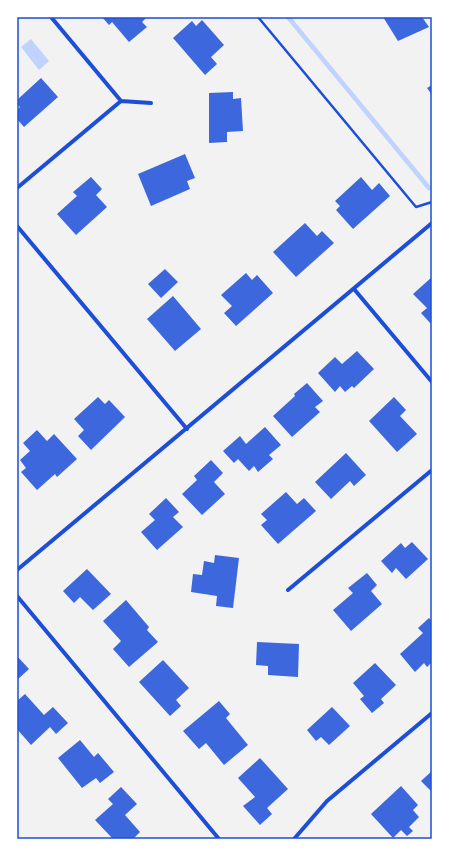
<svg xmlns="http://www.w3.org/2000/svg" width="449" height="856" font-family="Cabin,sans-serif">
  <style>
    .water { fill: #bfd3fe }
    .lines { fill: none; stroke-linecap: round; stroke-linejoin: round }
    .stream { stroke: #bfd3fe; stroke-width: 4.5 }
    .building { fill: #3d67dc }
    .path { stroke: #1d4ed8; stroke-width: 2.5 }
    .minor { stroke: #1d4ed8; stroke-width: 4 }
    .neatline { fill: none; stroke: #1d4ed8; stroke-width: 1.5 }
  </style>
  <rect width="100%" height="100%" fill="#f2f2f2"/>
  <path class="water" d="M 31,39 L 49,61 L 39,70 L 21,47 Z"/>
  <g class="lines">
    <path class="stream" d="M 288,17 L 429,188"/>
  </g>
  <path class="building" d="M 102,17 L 147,17 L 142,22 L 147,27 L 129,42 L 112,22 L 109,25 Z
    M 383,17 L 422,17 L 429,27 L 398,41 Z
    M 202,20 L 224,45 L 211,57 L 217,64 L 205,75 L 173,38 L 192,21 L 196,26 Z
    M 41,78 L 58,97 L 24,127 L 17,119 L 17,110 L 20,107 L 17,104 L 17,100 Z
    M 432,85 L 432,95 L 427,88 Z
    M 233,92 L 233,99 L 241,98 L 243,131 L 227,132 L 227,142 L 209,143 L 209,93 Z
    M 185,154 L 195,178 L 187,181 L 190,189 L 151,206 L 138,174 Z
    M 91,177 L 102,189 L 96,195 L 107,207 L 76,235 L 57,214 L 77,196 L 73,192 Z
    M 361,177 L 372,190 L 379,183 L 390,196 L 353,229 L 336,210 L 340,206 L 335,201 Z
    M 305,223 L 317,236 L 322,231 L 334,243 L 296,277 L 273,252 Z
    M 165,269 L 178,282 L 161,298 L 148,284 Z
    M 246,273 L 252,280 L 257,275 L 273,293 L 236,326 L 224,313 L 232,306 L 221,295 Z
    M 432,277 L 432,325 L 421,313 L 427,308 L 413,294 Z
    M 173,296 L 201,329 L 175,351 L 147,319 Z
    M 357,351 L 374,369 L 354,388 L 352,386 L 345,392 L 340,386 L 335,392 L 318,373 L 335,357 L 342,364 Z
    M 307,383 L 323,401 L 315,407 L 320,412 L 292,437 L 273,416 L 295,396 L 294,394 Z
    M 98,397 L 105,404 L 109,400 L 125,417 L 91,450 L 78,436 L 84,430 L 74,419 Z
    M 394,397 L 406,410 L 400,416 L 417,434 L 397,452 L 369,421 Z
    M 265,427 L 281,445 L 269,455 L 273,459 L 258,472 L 254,466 L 249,471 L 238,459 L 234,463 L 223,451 L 240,436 L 246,444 Z
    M 37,430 L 47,441 L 54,434 L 77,459 L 57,477 L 55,474 L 37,490 L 21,472 L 26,468 L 20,460 L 30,451 L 23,443 Z
    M 346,453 L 366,475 L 354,486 L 350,481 L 331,499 L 315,482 Z
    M 211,460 L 223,473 L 214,482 L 225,494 L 202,515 L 182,494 L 197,480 L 194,476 Z
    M 286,492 L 297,504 L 304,498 L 316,511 L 278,544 L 261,525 L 267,520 L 261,514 Z
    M 166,498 L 179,512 L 173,517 L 183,527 L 157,550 L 141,532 L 155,520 L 149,514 Z
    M 412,542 L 428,559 L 406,579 L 396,568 L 392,573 L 381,561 L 401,543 L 405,548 Z
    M 215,555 L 239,558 L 233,608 L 216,606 L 217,596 L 191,592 L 193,574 L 202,575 L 204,561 L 214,563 Z
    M 87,569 L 111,594 L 93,610 L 80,597 L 74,603 L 63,591 Z
    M 367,573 L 377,585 L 371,591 L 382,604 L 351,631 L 333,610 L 353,593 L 348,588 Z
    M 126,600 L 149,627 L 147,630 L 158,642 L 129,667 L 113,649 L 121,641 L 103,621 Z
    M 429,618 L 432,621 L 432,662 L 427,667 L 424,663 L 415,672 L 400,654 L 423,633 L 418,628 Z
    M 257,642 L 299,644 L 298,677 L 268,675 L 268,666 L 256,665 Z
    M 17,656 L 29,669 L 17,680 Z
    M 163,660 L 189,688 L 176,700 L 181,706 L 170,716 L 139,682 Z
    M 375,663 L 396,685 L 381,699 L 384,703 L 372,713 L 360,699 L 364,696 L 353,683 Z
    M 25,694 L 44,715 L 53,707 L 68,723 L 56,734 L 50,727 L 31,745 L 17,729 L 17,701 Z
    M 219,701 L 230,714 L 226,718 L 248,745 L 224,765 L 206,743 L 199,749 L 183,731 Z
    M 332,707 L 350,726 L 329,745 L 321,737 L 316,741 L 307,730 Z
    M 80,740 L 94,757 L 98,753 L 114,772 L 100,783 L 96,778 L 82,788 L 58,758 Z
    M 260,758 L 288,789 L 267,808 L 272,814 L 260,825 L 243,806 L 255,797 L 238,778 Z
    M 432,771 L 432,792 L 421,781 Z
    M 401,786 L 418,805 L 413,810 L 419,817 L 409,827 L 413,831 L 407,836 L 401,830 L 393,838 L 371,814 Z
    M 121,787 L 137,804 L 125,815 L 140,832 L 133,839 L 113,839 L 95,820 L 113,804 L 108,799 Z"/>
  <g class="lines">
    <path class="path" d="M 258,17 L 416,207 L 432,202"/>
    <path class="minor" d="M 51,17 L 121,101 L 151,103
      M 17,188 L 121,101
      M 17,226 L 187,429
      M 354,289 L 432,382
      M 17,570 L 432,223
      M 288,590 L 432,470
      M 17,596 L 219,839
      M 294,839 L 327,801 L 432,713"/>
  </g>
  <rect width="449" height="856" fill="none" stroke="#ffffff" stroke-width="36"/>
  <rect x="18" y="18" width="413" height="820" class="neatline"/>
</svg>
